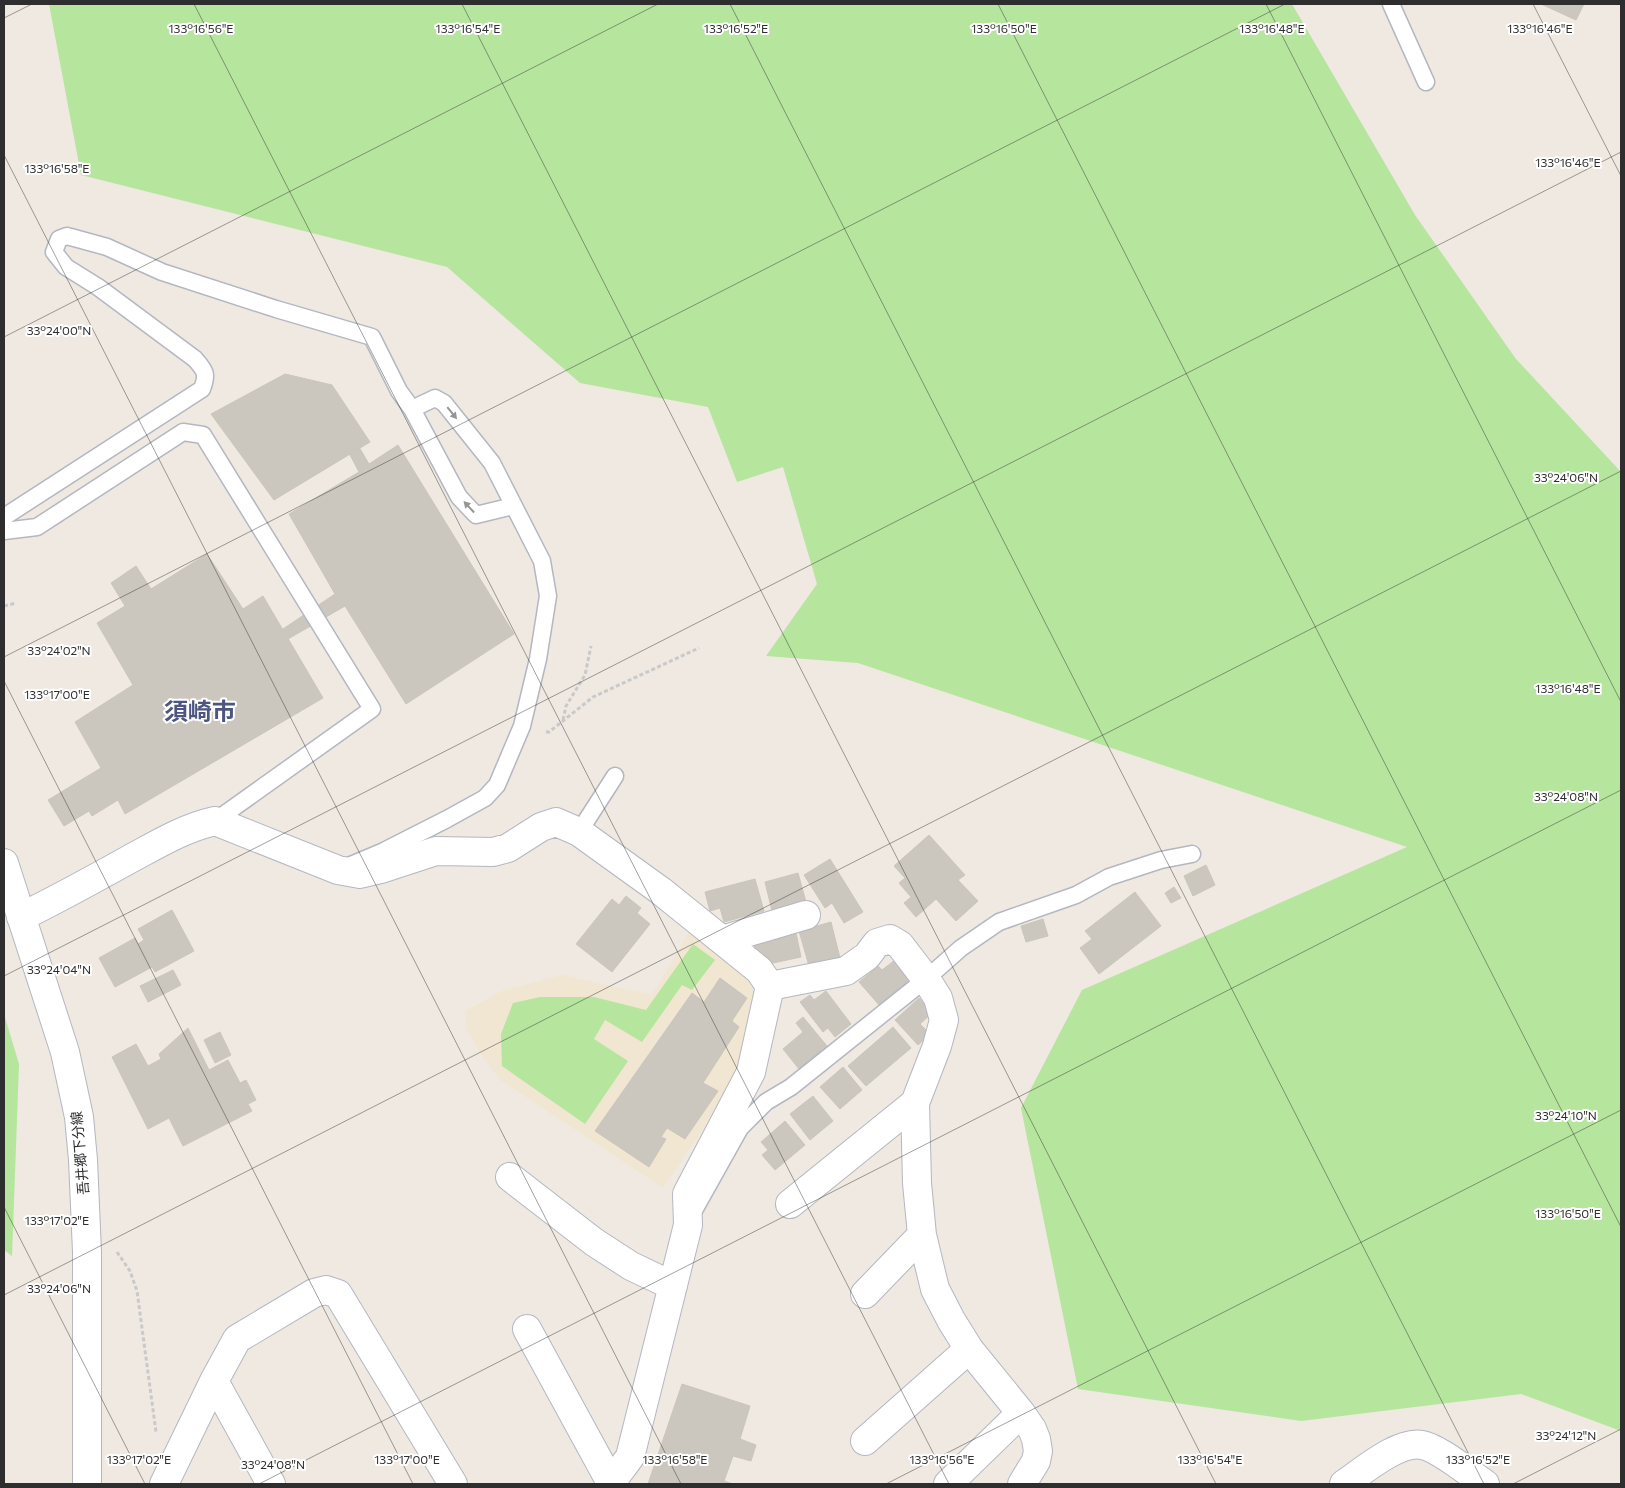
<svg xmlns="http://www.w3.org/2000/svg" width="1625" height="1488" font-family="Commissioner,'Noto Sans JP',sans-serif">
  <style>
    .education { fill: #f0e6d1 }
    .green { fill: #b6e59e }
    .building { fill: #cbc7bf; stroke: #cbc5ba }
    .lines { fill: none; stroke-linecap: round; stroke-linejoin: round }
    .service-casing { stroke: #b4b7c1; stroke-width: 19 }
    .minor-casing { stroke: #b4b7c1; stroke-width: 30 }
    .secondary-casing { stroke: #b4b7c1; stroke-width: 30 }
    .path { stroke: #c9c9c9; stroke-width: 3; stroke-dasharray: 4 2.5; stroke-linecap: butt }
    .service { stroke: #fff; stroke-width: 16 }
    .minor { stroke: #fff; stroke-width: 28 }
    .secondary { stroke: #fff; stroke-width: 28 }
    .oneway { fill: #969696 }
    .ticks { fill: none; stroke: #2e2e2e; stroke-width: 1; stroke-opacity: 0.45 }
    .labels { text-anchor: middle; stroke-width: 4; stroke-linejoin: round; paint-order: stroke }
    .street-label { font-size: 14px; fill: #2e2e2e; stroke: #fff }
    .town-label { font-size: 24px; font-weight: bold; fill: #4d5680; stroke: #fff }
    .ticks-label { font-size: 12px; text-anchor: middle; fill: #2e2e2e; stroke: #fff; stroke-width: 4; stroke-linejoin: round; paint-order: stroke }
  </style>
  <rect width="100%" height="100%" fill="#efe9e1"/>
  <path class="education" d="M 690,931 L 757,986 L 741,1072 L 663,1188 L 499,1079 L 485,1060 L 467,1030 L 465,1011 L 502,991 L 562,975 L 652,995 Z"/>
  <path class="green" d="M 49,4 L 1292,4 L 1415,215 L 1516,359 L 1621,472 L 1621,1431 L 1521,1394 L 1301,1421 L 1078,1389 L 1021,1108 L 1082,990 L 1407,847 L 858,663 L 766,656 L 817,584 L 783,467 L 737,482 L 708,407 L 580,383 L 447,267 L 81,175 Z
    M 693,944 L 715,960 L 692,990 L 682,985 L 642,1042 L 605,1020 L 594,1039 L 628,1061 L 585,1124 L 502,1066 L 501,1034 L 513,1003 L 540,997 L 594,997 L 646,1010 Z
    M 4,1014 L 19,1064 L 12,1256 L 4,1250 Z"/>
  <path class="building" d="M 1541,4 L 1584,4 L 1576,20 Z
    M 285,374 L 332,385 L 370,442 L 274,500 L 211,414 Z
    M 398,445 L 514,634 L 406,704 L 345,606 L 288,639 L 283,629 L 335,594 L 289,514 L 359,472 L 349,453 L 359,447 L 369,464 Z
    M 207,554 L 243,609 L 263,596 L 323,698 L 125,814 L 118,800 L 92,816 L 89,811 L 64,826 L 48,800 L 101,768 L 75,722 L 133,685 L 97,623 L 125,606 L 111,583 L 136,566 L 151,589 Z
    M 929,835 L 965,875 L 958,880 L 978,901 L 956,921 L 936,899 L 916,917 L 904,903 L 911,897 L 899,883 L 905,878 L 894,866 Z
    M 830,859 L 863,912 L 844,923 L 832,903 L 825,908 L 804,875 Z
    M 1206,865 L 1215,885 L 1193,896 L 1184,876 Z
    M 798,873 L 806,902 L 772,911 L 765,882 Z
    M 755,879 L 764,911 L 724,922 L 720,908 L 710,911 L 705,892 Z
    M 1174,887 L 1181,898 L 1171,903 L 1165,893 Z
    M 1135,892 L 1161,926 L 1099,974 L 1080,948 L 1092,939 L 1085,931 Z
    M 626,896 L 641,908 L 637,913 L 650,924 L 612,972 L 576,944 L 612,899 L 619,905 Z
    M 172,910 L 194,951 L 155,972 L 152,967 L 115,987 L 99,958 L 135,938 L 138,944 L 144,940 L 138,929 Z
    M 1043,919 L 1048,936 L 1026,942 L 1021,926 Z
    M 831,922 L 840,958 L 809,966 L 799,931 Z
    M 796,933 L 801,957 L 773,963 L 756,955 L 754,942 Z
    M 895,960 L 911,979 L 880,1006 L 859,982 L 878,966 L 882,970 Z
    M 173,970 L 181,985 L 148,1002 L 140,986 Z
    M 720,978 L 747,998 L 732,1021 L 739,1027 L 703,1083 L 718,1091 L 685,1139 L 667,1128 L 661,1137 L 666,1139 L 649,1167 L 595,1131 L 692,993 L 704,1002 Z
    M 826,991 L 851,1024 L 835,1037 L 828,1028 L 823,1032 L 800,1002 L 810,995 L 814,1000 Z
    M 919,998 L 932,1013 L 920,1024 L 930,1034 L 918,1045 L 895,1020 Z
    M 803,1017 L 827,1046 L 799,1069 L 783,1049 L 803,1032 L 796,1023 Z
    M 893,1027 L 911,1048 L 866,1086 L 848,1066 Z
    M 188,1028 L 209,1070 L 228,1060 L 240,1083 L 246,1080 L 256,1100 L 248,1104 L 252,1111 L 183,1146 L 169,1118 L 148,1129 L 112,1057 L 136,1044 L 148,1066 L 161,1059 L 159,1054 Z
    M 220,1032 L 231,1055 L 215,1063 L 204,1040 Z
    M 843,1067 L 862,1090 L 840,1109 L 820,1087 Z
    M 813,1096 L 833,1121 L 810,1140 L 790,1114 Z
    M 785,1121 L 805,1145 L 775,1170 L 762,1155 L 768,1150 L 761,1142 Z
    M 682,1384 L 750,1406 L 740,1439 L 756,1445 L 751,1461 L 733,1456 L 724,1481 L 733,1484 L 648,1484 Z"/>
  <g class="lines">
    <defs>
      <path id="service" d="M 1391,4 L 1426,82
        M 4,517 L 202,389 C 208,373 205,371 195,359 L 98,287 L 66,267 L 54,252 L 59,239 L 67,236 L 107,247 L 162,272 L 276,309 L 372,337 L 399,391 L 412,409 L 459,497 L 476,515 L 513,506
        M 4,531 L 37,527 L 183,432 L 203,435 L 372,709 L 215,821
        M 579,832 L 615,776
        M 346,867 L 384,851 L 447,819 L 485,798 L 497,785 L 522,726 L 538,659 L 548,596 L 542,561 L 492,463 L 444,403 L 435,398 L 412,409
        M 693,1212 L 740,1128 L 766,1102 L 791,1087 L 926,979 L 961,948 L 999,922 L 1076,895 L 1109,877 L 1161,860 L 1192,854"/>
      <path id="minor" d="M 21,917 C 58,899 94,879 130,859 C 158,844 184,828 215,821 L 338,870 L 360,874 L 381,869 L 436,851 L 493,852 L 508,848 L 541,827 L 556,822 L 579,832 L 661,891 L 759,970 L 770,986 L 751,1072 L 687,1194 L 688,1225 L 630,1457 L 610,1484
        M 722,940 L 806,915
        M 770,986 L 846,971 L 867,956 L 877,943 L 890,939 L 900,945 L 926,979 L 938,998 L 944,1020 L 937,1046 L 915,1103 L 917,1183 L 922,1235 L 928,1260 L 935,1289 L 951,1320 L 969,1349 L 1021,1413 L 1032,1429 L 1036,1439 L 1038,1451 L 1036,1461 L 1022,1484
        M 510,1177 L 594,1242 L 631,1266 L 673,1286
        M 790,1204 L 915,1103
        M 865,1294 L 922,1235
        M 527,1329 L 611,1483
        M 865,1441 L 969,1349
        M 164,1484 L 214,1381
        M 271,1484 L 214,1381 L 237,1339 L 314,1293 L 326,1290 L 338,1294 L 453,1484
        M 948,1484 L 1021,1413
        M 1344,1484 C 1362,1472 1399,1440 1422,1445 C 1439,1448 1470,1474 1485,1484"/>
      <path id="secondary" d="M 4,863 L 65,1052 L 79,1117 L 83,1160 L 87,1252 L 87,1484"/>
    </defs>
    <use href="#service" class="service-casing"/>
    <use href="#minor" class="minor-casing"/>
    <use href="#secondary" class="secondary-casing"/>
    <path class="path" d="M 4,606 L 16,603
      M 563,720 L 566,706 L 585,675 L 591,646
      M 546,732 L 549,732 L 593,697 L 699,648
      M 117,1252 L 130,1271 L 137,1291 L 156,1432"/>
    <use href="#service" class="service"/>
    <use href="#minor" class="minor"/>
    <use href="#secondary" class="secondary"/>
  </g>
  <defs><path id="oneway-solid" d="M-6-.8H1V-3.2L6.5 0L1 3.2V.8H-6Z" transform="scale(1.25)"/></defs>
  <g class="oneway">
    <use href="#oneway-solid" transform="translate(452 413) rotate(51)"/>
    <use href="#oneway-solid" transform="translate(469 507) rotate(-133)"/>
  </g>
  <path class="ticks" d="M 194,4 L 949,1484M 462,4 L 1216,1484M 730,4 L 1484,1484M 998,4 L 1621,1227M 1266,4 L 1621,702M 1533,4 L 1621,176M 4,18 L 32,4M 4,155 L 681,1484M 4,337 L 658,4M 4,657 L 1285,4M 4,681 L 413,1484M 4,976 L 1621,152M 4,1207 L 145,1484M 4,1295 L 1621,471M 259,1484 L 1621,790M 886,1484 L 1621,1110M 1513,1484 L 1621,1429"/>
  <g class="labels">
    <g class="street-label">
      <text transform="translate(80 1153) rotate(-95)" y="5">吾井郷下分線</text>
    </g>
    <g class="town-label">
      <text x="200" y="720">須崎市</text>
    </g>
  </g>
  <g class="ticks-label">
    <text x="201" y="33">133°16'56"E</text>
    <text x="468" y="33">133°16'54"E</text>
    <text x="736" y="33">133°16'52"E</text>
    <text x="1004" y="33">133°16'50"E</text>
    <text x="1272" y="33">133°16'48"E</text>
    <text x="1540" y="33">133°16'46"E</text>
    <text x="1568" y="167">133°16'46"E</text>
    <text x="57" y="173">133°16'58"E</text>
    <text x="59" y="335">33°24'00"N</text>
    <text x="1566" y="482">33°24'06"N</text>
    <text x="59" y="655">33°24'02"N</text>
    <text x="1568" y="693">133°16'48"E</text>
    <text x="57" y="699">133°17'00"E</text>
    <text x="1566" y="801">33°24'08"N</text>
    <text x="59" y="974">33°24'04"N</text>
    <text x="1566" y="1120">33°24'10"N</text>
    <text x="1568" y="1218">133°16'50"E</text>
    <text x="57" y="1225">133°17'02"E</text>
    <text x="59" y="1293">33°24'06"N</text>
    <text x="1566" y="1440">33°24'12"N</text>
    <text x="139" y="1464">133°17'02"E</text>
    <text x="407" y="1464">133°17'00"E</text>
    <text x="675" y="1464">133°16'58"E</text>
    <text x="942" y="1464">133°16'56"E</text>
    <text x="1210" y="1464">133°16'54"E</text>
    <text x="1478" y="1464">133°16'52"E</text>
    <text x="273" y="1469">33°24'08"N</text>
  </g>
  <rect width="1625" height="1488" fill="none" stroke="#2e2e2e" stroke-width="10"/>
</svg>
